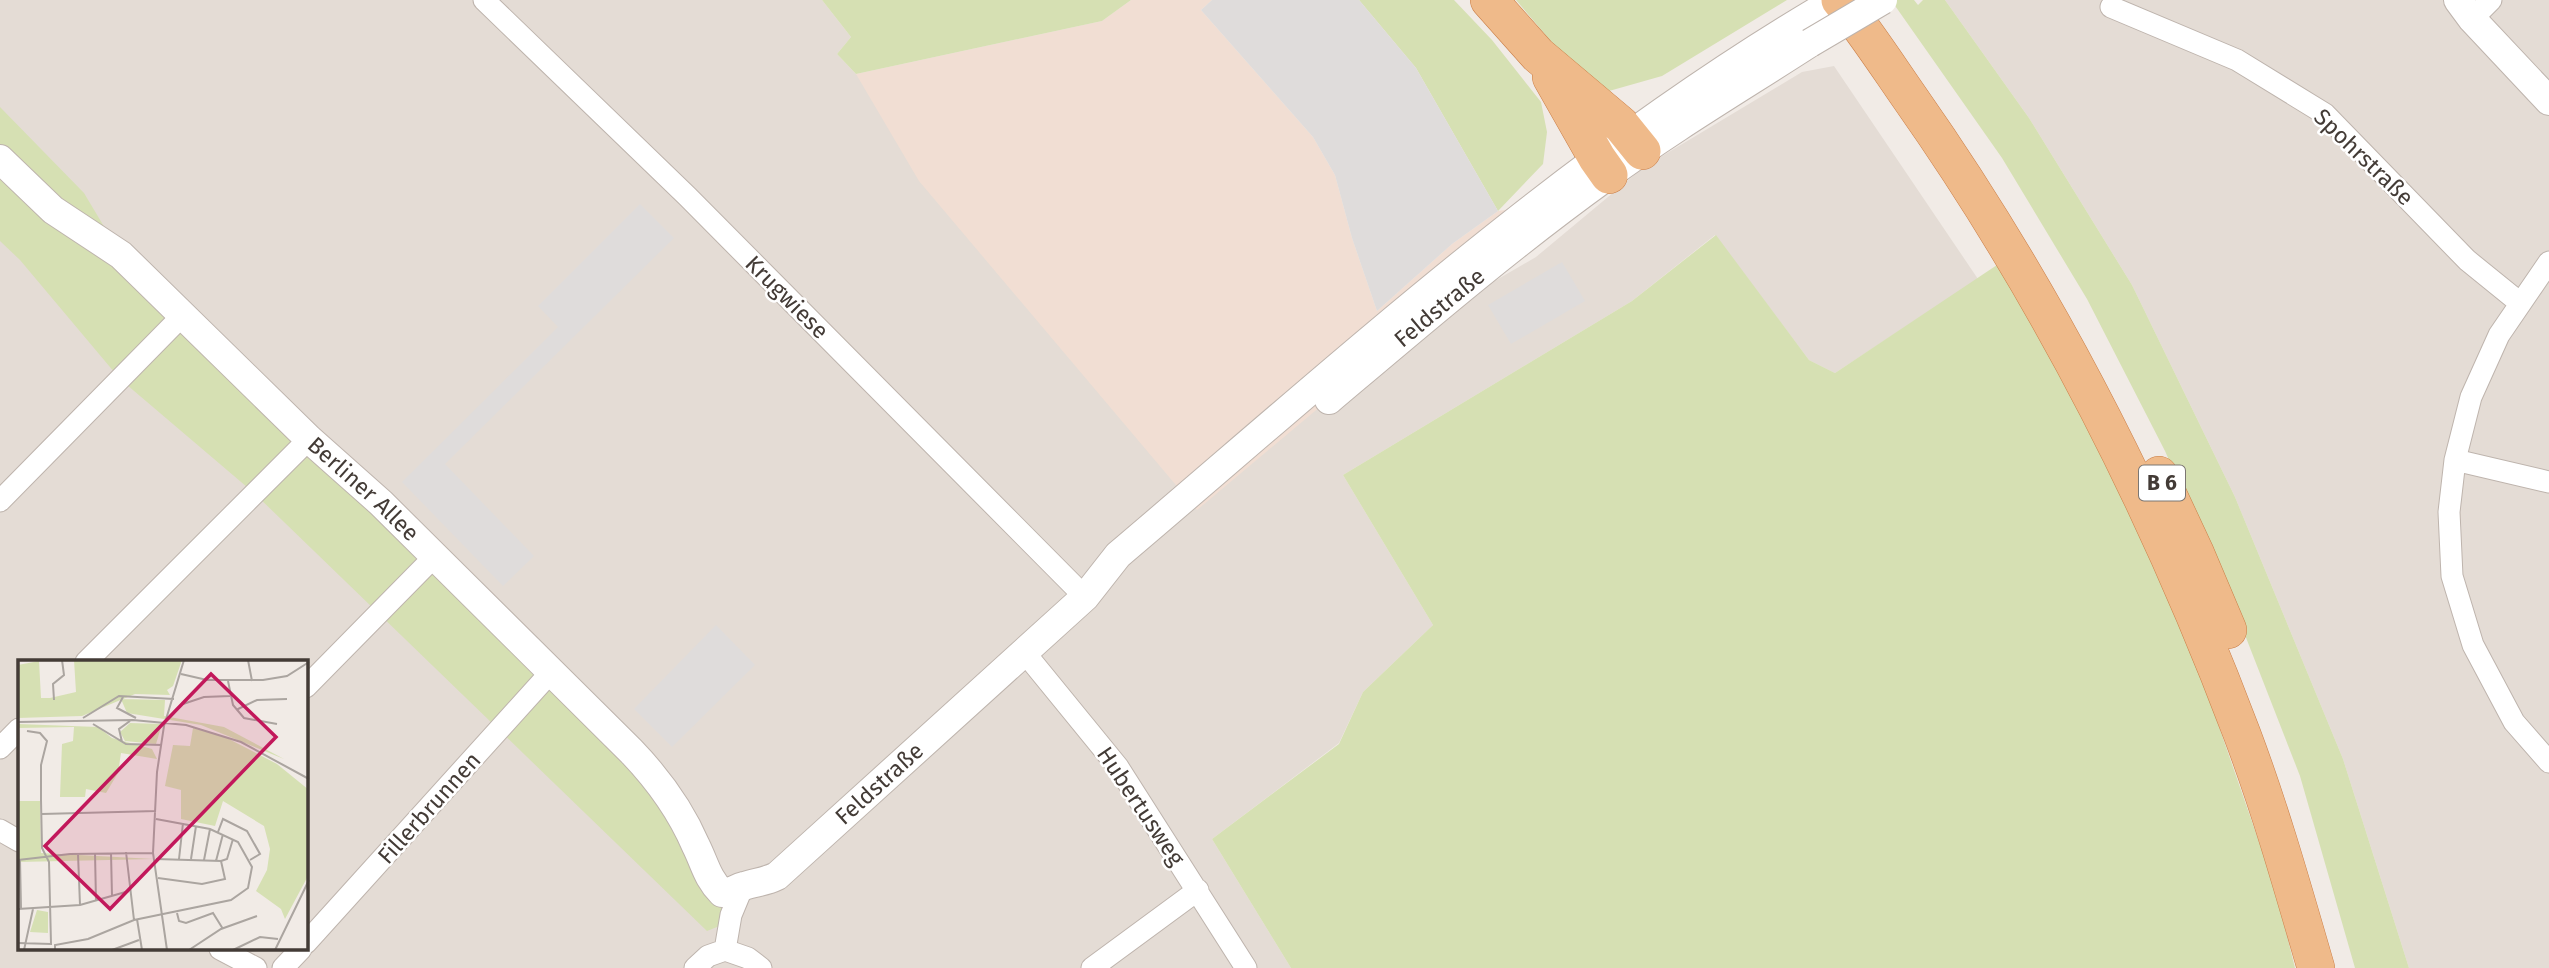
<svg xmlns="http://www.w3.org/2000/svg" width="2549" height="968" font-family="'Fira Sans',sans-serif">
  <style>
    .residential { fill: #e4dcd5; fill-rule: evenodd }
    .commercial { fill: #f1ded3 }
    .green { fill: #d6e0b3 }
    .parking { fill: #dfdcdb }
    .lines { fill: none; stroke-linecap: round; stroke-linejoin: round }
    .minor-casing { stroke: #beb4ad; stroke-width: 23 }
    .tertiary-casing { stroke: #beb4ad; stroke-width: 30 }
    .trunk-casing { stroke: #ca7e47; stroke-width: 38 }
    .minor { stroke: #fff; stroke-width: 21 }
    .tertiary { stroke: #fff; stroke-width: 28 }
    .trunk { stroke: #efba8a; stroke-width: 37 }
    .tertiary-bridge-casing { stroke: #beb4ad; stroke-width: 30; stroke-linecap: butt }
    .tertiary-bridge { stroke: #fff; stroke-width: 28 }
    .labels { text-anchor: middle; stroke-width: 5; stroke-linejoin: round; paint-order: stroke }
    .shield { fill: #fff; stroke: #7b7672; stroke-width: 2 }
    .shield-label { font-size: 21px; font-weight: bold; fill: #433b36 }
    .street-label { font-size: 23px; fill: #433b36; stroke: #fff }
    .inset-road { fill: none; stroke: #aba5a0; stroke-width: 2 }
    .view { fill: #c2185b; fill-opacity: 0.15; stroke: #c2185b; stroke-width: 3.5 }
    .inset-edge { fill: none; stroke: #433b36; stroke-width: 3.5 }
  </style>
  <rect width="100%" height="100%" fill="#f1ebe6"/>
  <path class="residential" d="M 0,0 L 822,0 L 851,37 L 837,54 L 856,74 L 1414,328 L 1536,257 L 1644,167 L 1802,72 L 1834,66 L 1978,279 L 1835,373 L 1809,360 L 1715,235 L 1632,301 L 1343,475 L 1433,625 L 1363,692 L 1339,743 L 1212,839 L 1291,968 L 0,968 ZM 19,662 L 306,662 L 306,949 L 19,949 Z
    M 1945,0 L 2549,0 L 2549,968 L 2409,968 L 2343,759 L 2235,497 L 2132,285 L 2029,118 Z"/>
  <path class="commercial" d="M 1131,0 L 1212,0 L 1201,10 L 1313,137 L 1335,175 L 1352,238 L 1377,311 L 1452,244 L 1498,211 L 1533,206 L 1414,328 L 1197,510 L 919,181 L 856,74 L 1102,21 Z"/>
  <path class="green" d="M 822,0 L 1131,0 L 1102,21 L 856,74 L 837,54 L 851,37 Z
    M 1359,0 L 1454,0 L 1492,40 L 1541,102 L 1547,132 L 1543,164 L 1498,211 L 1416,68 Z
    M 1516,0 L 1787,0 L 1662,76 L 1602,93 L 1561,53 Z
    M 1891,0 L 1914,0 L 1918,5 L 1923,0 L 1945,0 L 2029,118 L 2132,285 L 2235,497 L 2343,759 L 2409,968 L 2355,968 L 2300,776 L 2236,612 L 2165,451 L 2087,299 L 2002,158 Z
    M 0,107 L 84,193 L 121,255 L 655,776 L 722,893 L 722,925 L 707,931 L 254,493 L 120,379 L 20,260 L 0,241 Z
    M 1716,235 L 1809,360 L 1835,373 L 2000,263 L 2167,577 L 2275,888 L 2295,968 L 1291,968 L 1212,839 L 1339,744 L 1363,692 L 1433,625 L 1343,475 L 1632,301 Z"/>
  <path class="parking" d="M 1212,0 L 1359,0 L 1416,68 L 1498,211 L 1452,244 L 1377,311 L 1352,238 L 1335,175 L 1313,137 L 1201,10 Z
    M 640,204 L 674,238 L 445,464 L 534,556 L 503,586 L 402,482 L 558,327 L 538,306 Z
    M 1562,262 L 1585,301 L 1511,344 L 1488,305 Z
    M 716,625 L 755,665 L 672,747 L 634,709 Z"/>
  <g class="lines">
    <defs>
      <path id="minor" d="M 484,0 L 687,196 L 1085,597
        M 2111,7 L 2237,60 L 2325,114 L 2467,260 L 2520,303
        M 2472,19 L 2491,0
        M 2549,262 L 2499,335 L 2471,397 L 2455,460 L 2449,512 L 2452,576 L 2473,645 L 2514,722 L 2549,762
        M 2455,460 L 2549,482
        M 0,501 L 182,316
        M 1025,653 L 1118,767 L 1246,968
        M 86,662 L 309,439
        M 306,687 L 434,557
        M 0,748 L 19,729
        M 0,830 L 19,841
        M 306,943 L 551,672
        M 220,949 L 256,968
        M 725,950 L 748,958 L 761,968
        M 283,968 L 301,949
        M 695,968 L 708,956 L 725,950 L 731,915 L 743,886
        M 1092,968 L 1198,890"/>
      <g id="tertiary">
        <path d="M 2458,0 L 2472,19 L 2549,101"/>
        <path id="s1" d="M 0,159 L 53,210 L 121,255 L 309,439 L 381,503 L 631,751 C 657,778 681,811 696,846 C 705,864 707,878 722,893 C 731,893 735,888 744,886 C 756,882 765,882 777,876 L 1085,597 L 1118,555 C 1349,359 1573,153 1836,0"/>
        <path id="s2" d="M 1329,400 C 1419,324 1510,246 1606,177 C 1671,129 1742,87 1810,43"/>
      </g>
      <path id="trunk" d="M 1489,0 L 1538,55 L 1621,125 L 1642,151
        M 1840,0 C 1865,31 1887,65 1910,98 C 2048,294 2157,509 2242,734 C 2271,811 2293,889 2316,968
        M 1551,77 L 1597,158 L 1609,175
        M 2159,475 L 2195,552 L 2228,630"/>
    </defs>
    <use href="#minor" class="minor-casing"/>
    <use href="#tertiary" class="tertiary-casing"/>
    <use href="#trunk" class="trunk-casing"/>
    <use href="#minor" class="minor"/>
    <use href="#tertiary" class="tertiary"/>
    <use href="#trunk" class="trunk"/>
    <defs>
      <path id="tertiary-bridge" d="M 1810,43 L 1883,0"/>
    </defs>
    <use href="#tertiary-bridge" class="tertiary-bridge-casing"/>
    <use href="#tertiary-bridge" class="tertiary-bridge"/>
  </g>
  <g class="labels">
    <rect class="shield" x="2139" y="465.5" width="46" height="35" rx="5"/>
    <g class="shield-label">
      <text x="2162" y="490">B 6</text>
    </g>
    <g class="street-label">
      <text transform="translate(2364 157) rotate(44)" y="8">Spohrstraße</text>
      <text transform="translate(787 297) rotate(45)" y="8">Krugwiese</text>
      <text dy="8" stroke="none"><textPath href="#s2" startOffset="144">Feldstraße</textPath></text>
      <text dy="8" stroke="none"><textPath href="#s1" startOffset="492">Berliner Allee</textPath></text>
      <text dy="8" stroke="none"><textPath href="#s1" startOffset="1232">Feldstraße</textPath></text>
      <text transform="translate(1141 806) rotate(56)" y="8">Hubertusweg</text>
      <text transform="translate(429 808) rotate(-48)" y="8">Fillerbrunnen</text>
    </g>
  </g>
  <g transform="translate(18 660)">
    <rect width="290" height="290" fill="#f1ebe6"/>
    <path d="M 56,0 L 164,0 L 155,26 L 149,30 L 152,35 L 117,34 L 64,56 L 0,58 L 0,5 L 21,1 L 23,38 L 32,38 L 58,32 ZM 103,39 L 147,40 L 146,56 L 206,67 L 266,99 L 183,65 L 109,53 ZM 112,63 L 144,64 L 138,84 L 107,81 L 102,72 ZM 0,64 L 80,67 L 94,78 L 134,89 L 139,99 L 103,93 L 100,113 L 88,133 L 68,129 L 67,137 L 42,137 L 44,84 L 55,81 L 56,67 L 0,68 ZM 175,68 L 207,77 L 259,104 L 291,130 L 290,216 L 267,259 L 263,249 L 238,231 L 249,210 L 252,189 L 246,166 L 205,141 L 197,166 L 163,159 L 163,130 L 147,126 L 155,85 L 172,86 ZM 0,141 L 22,141 L 23,193 L 136,199 L 0,202 ZM 19,250 L 30,252 L 30,273 L 12,272 Z" fill="#d6e0b3"/>
    <path class="inset-road" d="M 230,0 L 234,21M 163,14 L 189,20 L 245,20 L 269,16 L 291,2M 210,21 L 215,45 L 226,58 L 259,64M 105,37 L 99,48 L 118,58M 36,40 L 35,24 L 46,15 L 44,0M 165,44 L 186,37 L 212,36M 218,50 L 239,40 L 269,39M 65,58 L 101,36 L 156,39M 0,62 L 115,60 L 168,65 L 223,82 L 291,119M 75,64 L 108,84 L 144,85M 104,82 L 101,69 L 112,61M 24,154 L 138,151M 200,172 L 205,159 L 229,171 L 242,194 L 232,200M 108,192 L 116,260M 77,193 L 78,241M 93,193 L 94,236M 60,194 L 62,245M 138,199 L 203,201 L 207,219 L 184,224 L 140,218M 161,199 L 165,163M 173,199 L 178,166M 0,200 L 52,194 L 135,193M 2,200 L 3,248M 186,200 L 192,169M 198,201 L 205,174M 203,201 L 209,199 L 215,179M 0,249 L 62,245 L 111,231M 159,253 L 161,261 L 168,263 L 195,253 L 205,269M 119,259 L 124,290M 0,283 L 33,284 L 31,202 L 24,188 L 23,140 L 23,105 L 29,81 L 22,73 L 9,71M 6,290 L 15,249M 37,290 L 37,285 L 70,279 L 116,260 L 213,240 L 230,228 L 234,207 L 220,182 L 192,169 L 138,159M 94,290 L 121,280M 149,290 L 135,193 L 139,112 L 146,66 L 166,0M 171,290 L 203,269 L 239,256M 215,290 L 242,277 L 260,279M 257,290 L 291,220"/>
    <path class="view" d="M 193,14 L 258,77 L 92,249 L 27,186 Z"/>
    <rect width="290" height="290" class="inset-edge"/>
  </g>
</svg>
